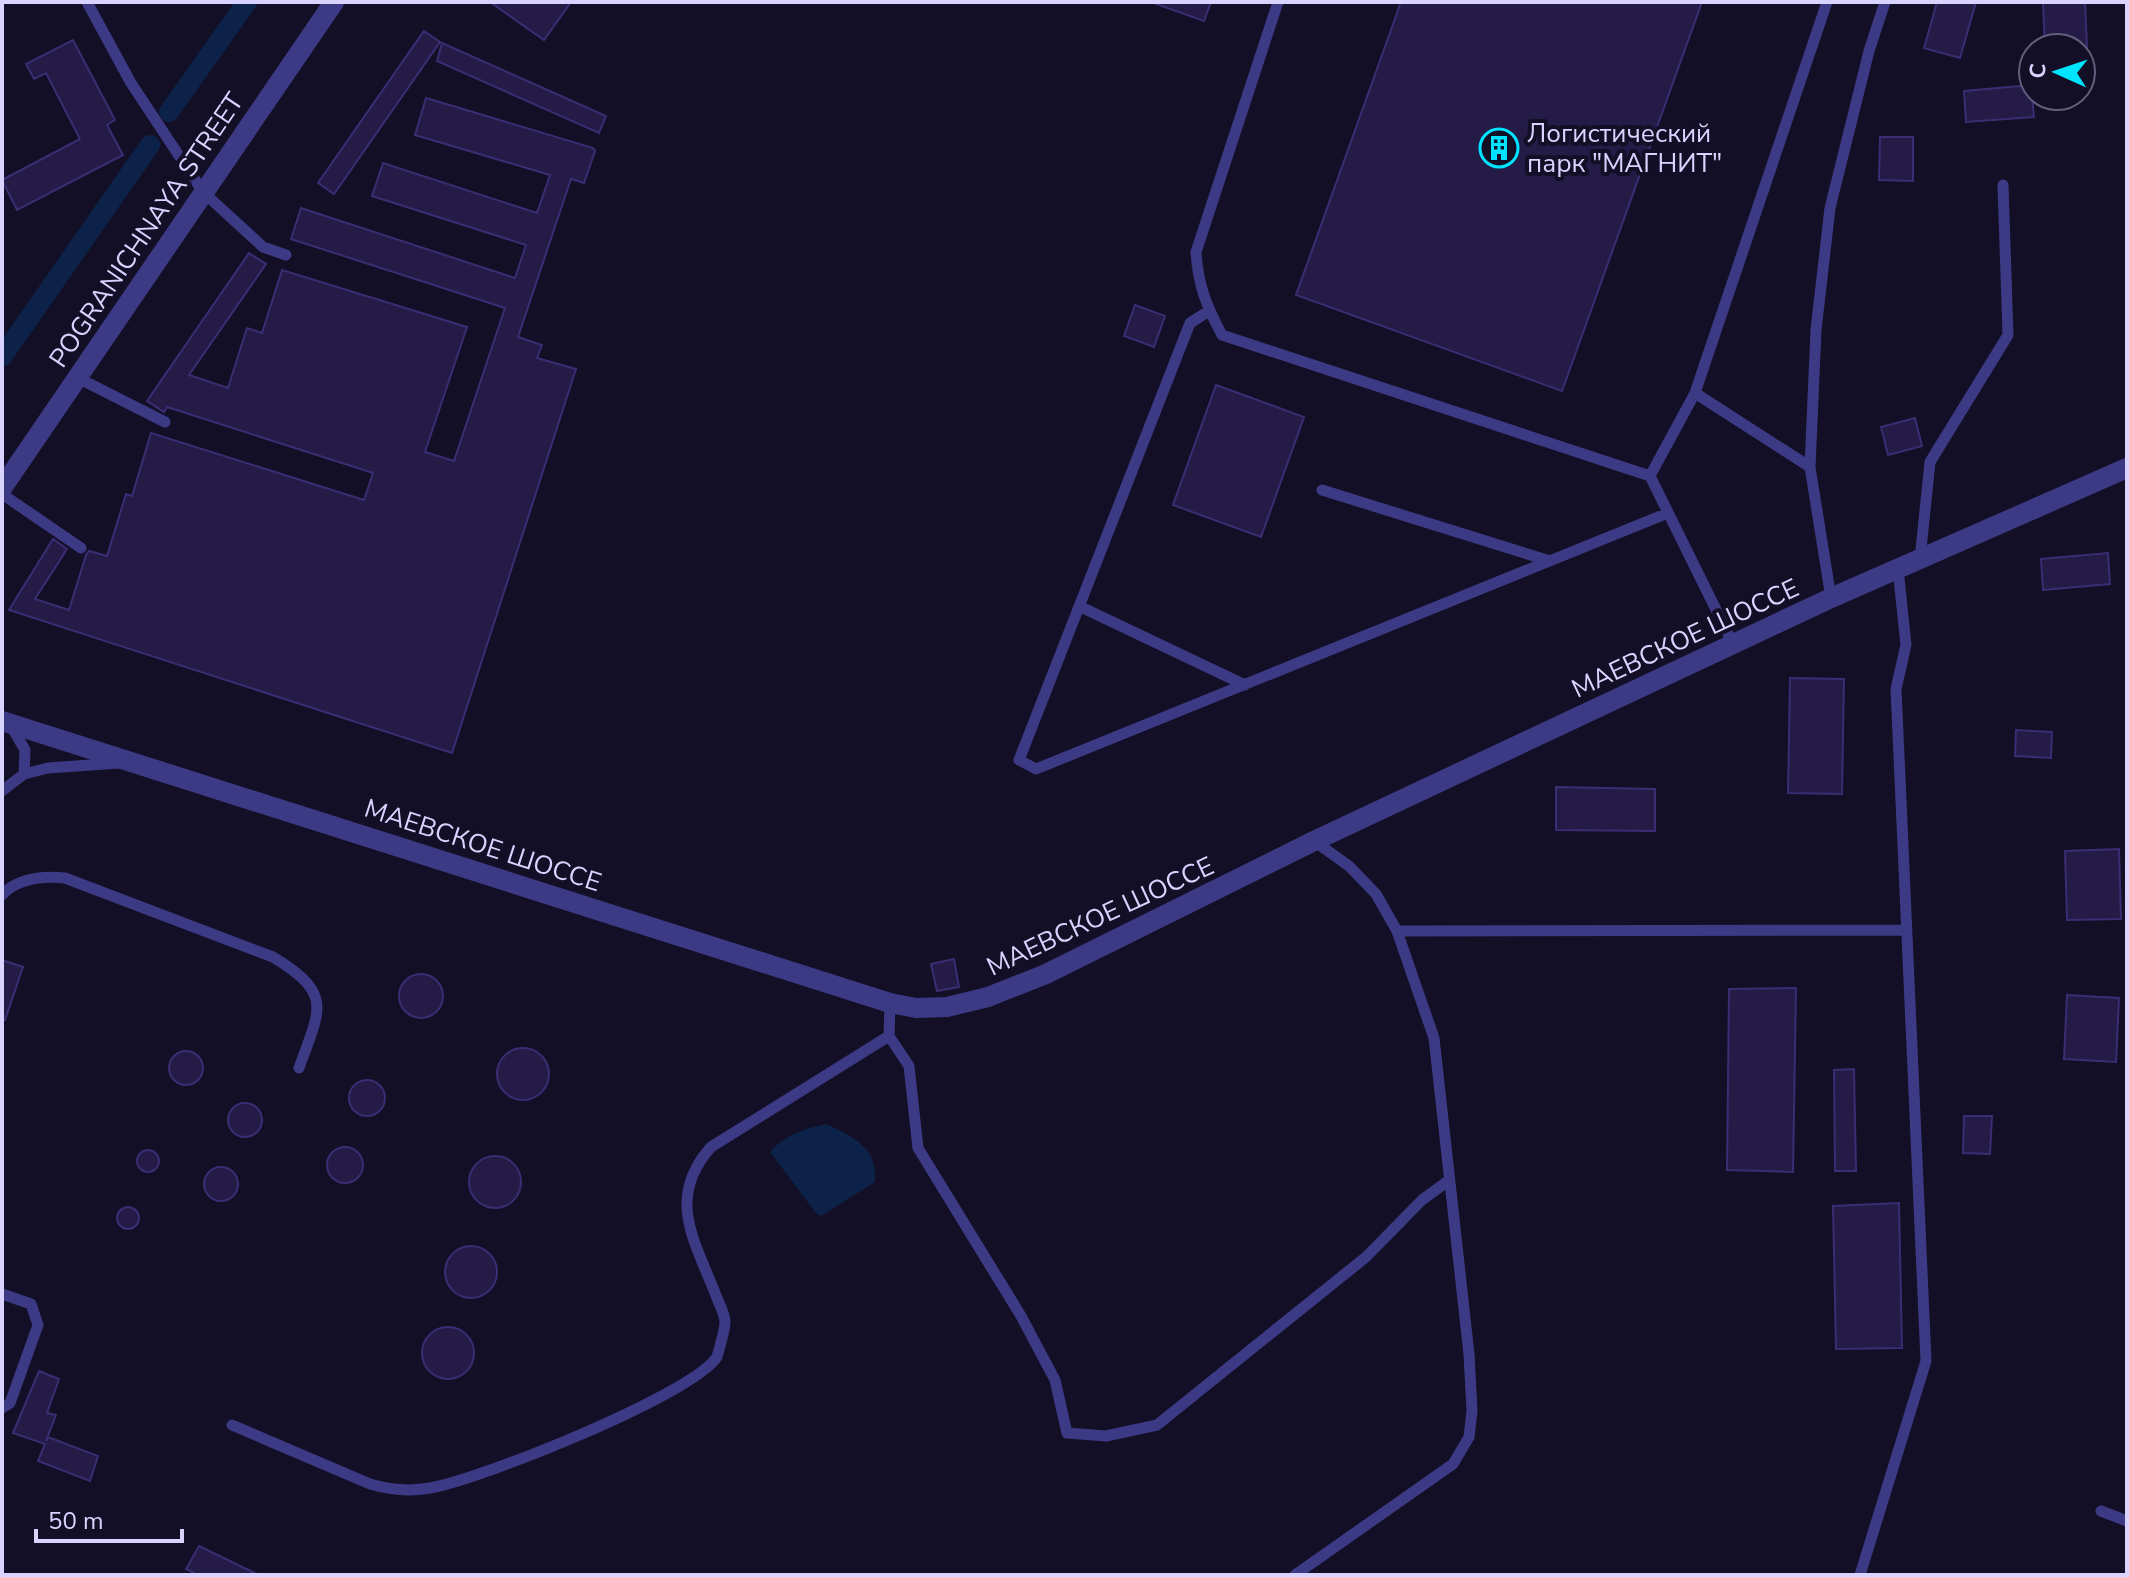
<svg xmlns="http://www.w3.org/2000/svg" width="2129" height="1577" font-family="'Nunito Sans',sans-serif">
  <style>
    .water { fill: #0c2248 }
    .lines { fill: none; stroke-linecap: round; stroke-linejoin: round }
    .canal { stroke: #0c2248; stroke-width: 20 }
    .building { fill: #241b47; stroke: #3b2d73; stroke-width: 2 }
    .service { stroke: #3d3a85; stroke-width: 11 }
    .minor { stroke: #3d3a85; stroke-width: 20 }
    .tertiary { stroke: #3d3a85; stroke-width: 20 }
    .labels { text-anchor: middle; stroke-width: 8; stroke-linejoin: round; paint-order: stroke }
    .poi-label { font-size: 26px; fill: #d9d4ff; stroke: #130f26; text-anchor: start }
    .street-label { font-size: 26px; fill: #d9d4ff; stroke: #130f26 }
  </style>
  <rect width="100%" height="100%" fill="#130f26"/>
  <path class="water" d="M 827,1124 C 854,1138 878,1147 875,1182 L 821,1216 L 816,1213 L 770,1152 C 785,1135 805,1128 827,1124 Z"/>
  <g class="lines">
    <path class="canal" d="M 169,112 L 247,2
      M 2,357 L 150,145"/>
  </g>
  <path class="building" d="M 490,2 L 571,2 L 544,40 Z
    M 1157,2 L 1211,2 L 1204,21 L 1156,4 Z
    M 1401,2 L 1702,2 L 1562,391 L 1296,295 Z
    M 1937,2 L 1976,2 L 1960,58 L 1924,48 Z
    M 2043,2 L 2085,2 L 2087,48 L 2045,48 Z
    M 424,31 L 440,42 L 334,194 L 318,183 Z
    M 73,40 L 115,120 L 107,125 L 123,155 L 17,210 L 2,180 L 80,139 L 46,73 L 34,79 L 26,64 Z
    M 442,43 L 606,116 L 599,133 L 437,61 Z
    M 2031,85 L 2034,117 L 1966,122 L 1964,91 Z
    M 426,98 L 593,148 L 595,151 L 584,183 L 571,179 L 518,337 L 542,345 L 537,358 L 576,369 L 452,753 L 9,610 L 53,539 L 67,549 L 35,599 L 69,610 L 86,555 L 89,551 L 107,556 L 126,494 L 132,496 L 151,433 L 364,500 L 373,473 L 167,407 L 164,412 L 147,401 L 249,253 L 266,264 L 189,375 L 228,388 L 247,328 L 262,333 L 282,270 L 467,327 L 425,452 L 454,461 L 505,308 L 291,239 L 301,208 L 515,278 L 526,245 L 372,196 L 383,163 L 537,213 L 550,175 L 415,135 Z
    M 1880,137 L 1913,137 L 1913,181 L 1879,180 Z
    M 1135,305 L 1165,316 L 1154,347 L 1124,336 Z
    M 1216,385 L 1304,417 L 1261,537 L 1173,505 Z
    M 1915,418 L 1922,446 L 1888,455 L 1881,427 Z
    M 2108,553 L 2110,584 L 2043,590 L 2041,559 Z
    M 1790,678 L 1844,679 L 1842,794 L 1788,793 Z
    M 2016,730 L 2052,732 L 2051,758 L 2015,756 Z
    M 1556,787 L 1655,789 L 1655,831 L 1556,830 Z
    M 2119,849 L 2121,919 L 2067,920 L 2065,851 Z
    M 954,959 L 959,987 L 937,991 L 931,964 Z
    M 2,960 L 23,967 L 5,1020 L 2,1020 Z
    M399 996a22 22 0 1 1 44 0a22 22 0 1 1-44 0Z
    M 1796,988 L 1793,1172 L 1727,1170 L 1729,989 Z
    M 2067,995 L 2119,998 L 2116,1062 L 2064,1059 Z
    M497 1074a26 26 0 1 1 52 0a26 26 0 1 1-52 0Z
    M169 1068a17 17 0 1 1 34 0a17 17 0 1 1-34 0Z
    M 1854,1069 L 1856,1171 L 1835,1171 L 1834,1070 Z
    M349 1098a18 18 0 1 1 36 0a18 18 0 1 1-36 0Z
    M228 1120a17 17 0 1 1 34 0a17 17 0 1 1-34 0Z
    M 1964,1116 L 1992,1116 L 1990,1154 L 1963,1153 Z
    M327 1165a18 18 0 1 1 36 0a18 18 0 1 1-36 0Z
    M137 1161a11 11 0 1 1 22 0a11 11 0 1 1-22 0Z
    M469 1182a26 26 0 1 1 52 0a26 26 0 1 1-52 0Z
    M204 1184a17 17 0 1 1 34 0a17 17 0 1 1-34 0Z
    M 1899,1203 L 1902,1348 L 1836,1349 L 1833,1206 Z
    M117 1218a11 11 0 1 1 22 0a11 11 0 1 1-22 0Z
    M445 1272a26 26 0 1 1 52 0a26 26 0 1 1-52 0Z
    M422 1353a26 26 0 1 1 52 0a26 26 0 1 1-52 0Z
    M 39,1371 L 59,1379 L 47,1413 L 56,1415 L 46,1441 L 48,1437 L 98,1456 L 90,1481 L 38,1461 L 45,1444 L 13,1433 Z
    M 199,1546 L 259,1575 L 198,1575 L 186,1569 Z"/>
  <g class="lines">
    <path class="service" d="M 87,2 L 131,83 L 203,192 L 263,247 L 286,255
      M 1278,2 L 1196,252 C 1198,285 1206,305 1222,335 L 1650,476 L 1695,393 L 1810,467 L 1831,598
      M 1209,311 L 1190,323 L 1019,760 L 1036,769 L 1668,513
      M 76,377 L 165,422
      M 1695,393 L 1827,2
      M 1810,467 L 1816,330 L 1830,208 L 1869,51 L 1885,2
      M 1650,476 L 1733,644
      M 1322,490 L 1550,561
      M 2,494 L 81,548
      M 1920,559 L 1930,462 L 2008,335 L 2003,185
      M 1081,607 L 1245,685
      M 11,726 L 25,750 L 24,774
      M 2,791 L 24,774 L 48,768 L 119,763
      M 2,895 C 18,878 44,876 65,878 L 273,957 C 334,994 320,1009 299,1068
      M 1397,931 L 1907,930
      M 889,1036 L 909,1066 L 918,1148 L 1021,1316 L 1055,1380 L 1067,1433 L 1106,1436 L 1157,1425 L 1366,1257 L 1422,1200 L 1448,1181
      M 2,1294 L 31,1304 L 38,1325 L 10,1403 L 2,1408
      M 232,1425 L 370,1484 C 390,1490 408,1492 430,1488 C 479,1480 692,1395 717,1357 C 717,1356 720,1347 720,1346 C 722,1338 725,1329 725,1322 C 725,1313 718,1302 715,1293 C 694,1239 666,1198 711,1147 L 889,1036 L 890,1003
      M 2101,1511 L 2127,1521
      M 1295,1575 L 1453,1464 L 1469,1437 L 1472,1411 L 1469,1354 L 1434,1038 L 1397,931 L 1376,894 L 1349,866 L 1314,841
      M 1860,1575 L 1926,1361 L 1896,689 L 1906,645 L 1898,569"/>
    <path class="minor" d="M 2,488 L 334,2"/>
    <path class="tertiary" d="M 2,721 L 890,1003 L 916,1008 L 947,1007 L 988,997 L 1046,974 L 1314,841 L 1831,598 L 2127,468"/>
  </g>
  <defs>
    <symbol id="building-ring" viewBox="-11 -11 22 22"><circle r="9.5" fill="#130f26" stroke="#00e5ff" stroke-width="1.5"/><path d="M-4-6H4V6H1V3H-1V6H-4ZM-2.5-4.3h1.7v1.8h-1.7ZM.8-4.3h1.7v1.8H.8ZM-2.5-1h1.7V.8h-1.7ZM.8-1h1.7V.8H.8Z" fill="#00e5ff"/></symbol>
  </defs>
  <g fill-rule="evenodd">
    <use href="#building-ring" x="1477" y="126" width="44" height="44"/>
  </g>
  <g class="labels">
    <g class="poi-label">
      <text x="1527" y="142">Логистический<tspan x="1527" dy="30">парк "МАГНИТ"</tspan></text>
    </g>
    <g class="street-label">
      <text transform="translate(146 230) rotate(-56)" y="9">POGRANICHNAYA STREET</text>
      <text transform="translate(1685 638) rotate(-25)" y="9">МАЕВСКОЕ ШОССЕ</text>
      <text transform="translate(483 845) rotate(18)" y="9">МАЕВСКОЕ ШОССЕ</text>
      <text transform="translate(1100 916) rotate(-25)" y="9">МАЕВСКОЕ ШОССЕ</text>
    </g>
  </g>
  <rect width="2129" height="1577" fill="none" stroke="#d9d4ff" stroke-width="8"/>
  <g transform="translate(2057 72) rotate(273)"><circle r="38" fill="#130f26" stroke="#625e7d" stroke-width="2"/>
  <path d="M0-6L14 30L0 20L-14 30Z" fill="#00e5ff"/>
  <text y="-12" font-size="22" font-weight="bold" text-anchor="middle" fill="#d9d4ff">С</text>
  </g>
  <path d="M36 1529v12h146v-12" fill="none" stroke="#d9d4ff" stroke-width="4"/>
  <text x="48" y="1529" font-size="24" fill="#d9d4ff" stroke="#130f26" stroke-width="6" paint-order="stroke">50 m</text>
</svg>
